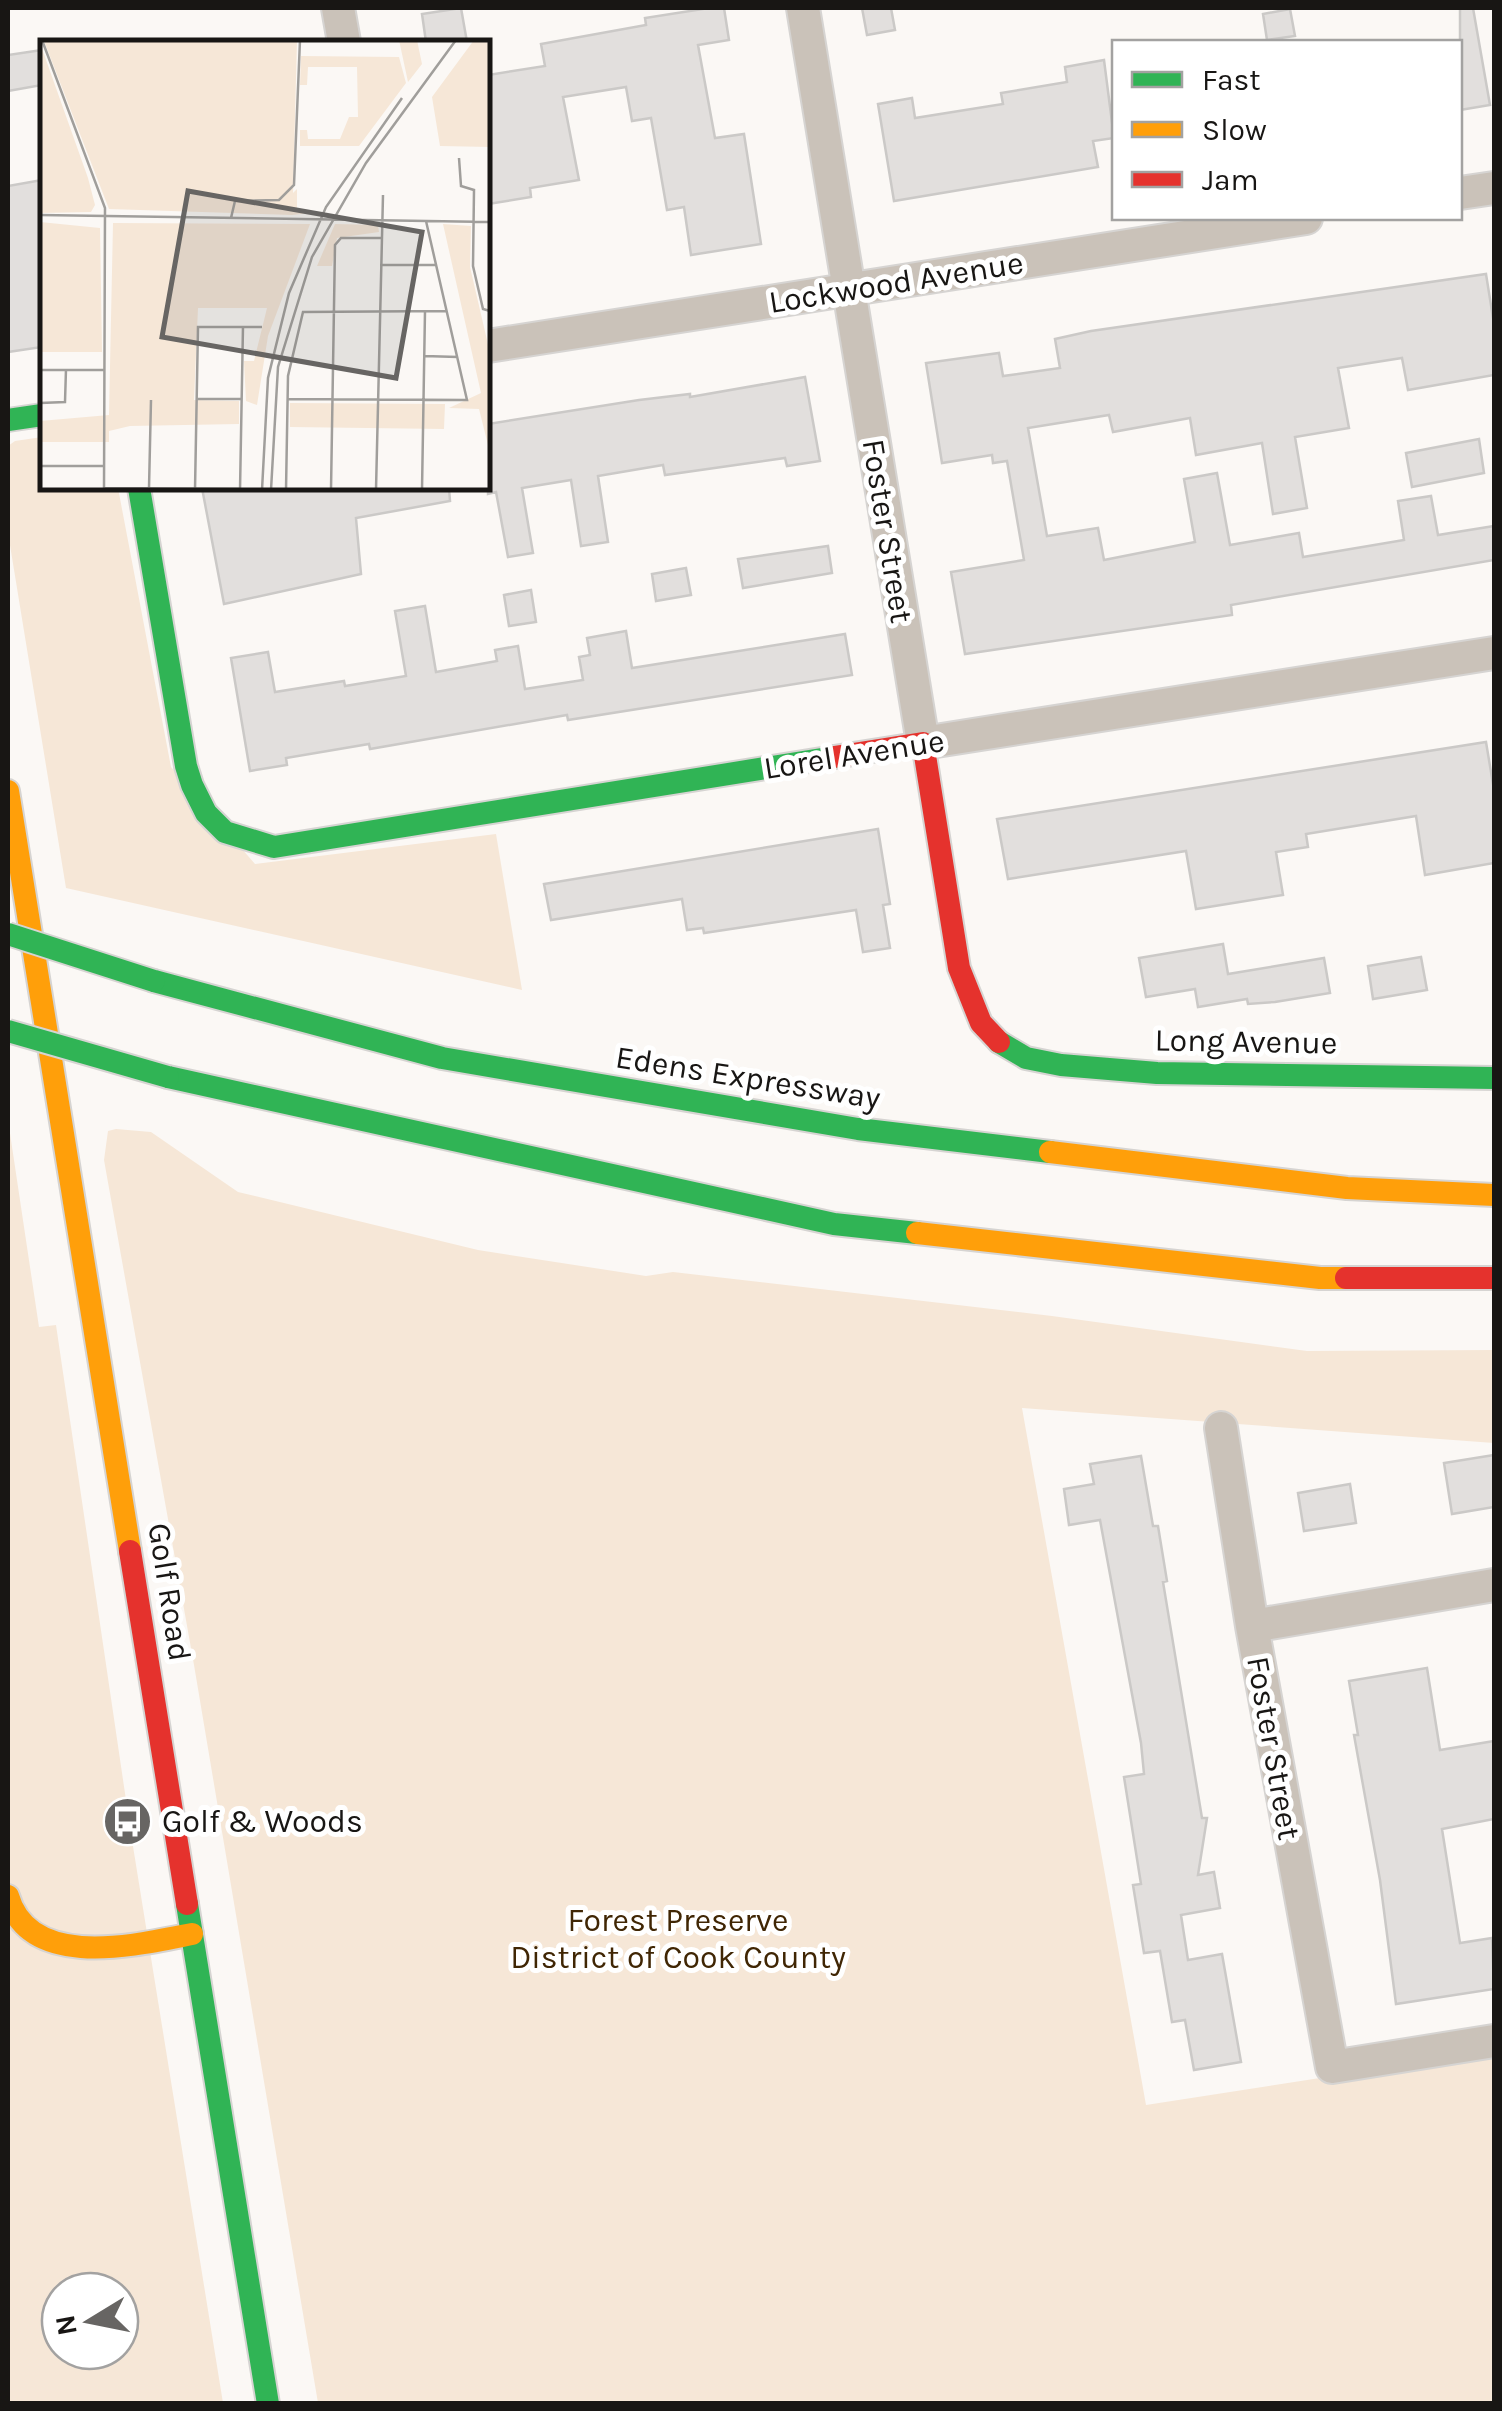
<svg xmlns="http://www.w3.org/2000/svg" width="1502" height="2411" font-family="Karla,sans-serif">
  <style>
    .green { fill: #f6e7d7; fill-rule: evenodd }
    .building { fill: #e2dfdd; stroke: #cbc9c7; stroke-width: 2.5 }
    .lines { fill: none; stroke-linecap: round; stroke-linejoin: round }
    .street-casing { stroke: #d6d4d2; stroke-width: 36 }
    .fast-casing { stroke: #d6d4d2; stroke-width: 26 }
    .slow-casing { stroke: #d6d4d2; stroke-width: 26 }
    .jam-casing { stroke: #d6d4d2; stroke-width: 26 }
    .street { stroke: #cac2b9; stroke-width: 32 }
    .fast { stroke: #30b455; stroke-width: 22 }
    .slow { stroke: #ff9f0a; stroke-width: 22 }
    .jam { stroke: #e5322d; stroke-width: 22 }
    .fast-bridge-casing { stroke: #d6d4d2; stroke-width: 26; stroke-linecap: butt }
    .fast-bridge { stroke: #30b455; stroke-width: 22 }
    .labels { text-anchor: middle; stroke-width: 10; stroke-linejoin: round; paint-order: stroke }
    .street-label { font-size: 32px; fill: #181614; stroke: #fff }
    .poi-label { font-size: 32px; fill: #181614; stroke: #fff; text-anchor: start }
    .park-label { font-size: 32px; fill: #402604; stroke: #fff }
    .inset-road { fill: none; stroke: #a09e9b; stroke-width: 2.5 }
    .view { fill: #676563; fill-opacity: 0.15; stroke: #676563; stroke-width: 5 }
    .inset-edge { fill: none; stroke: #181614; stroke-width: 5 }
  </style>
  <rect width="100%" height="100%" fill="#fbf8f5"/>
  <path class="green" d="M 42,437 L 42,488 L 118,488 L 171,767 L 255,864 L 496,834 L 522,990 L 66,888 L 8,533 L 8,446 L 15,441 Z
    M 8,1120 L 39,1327 L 56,1325 L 131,1834 L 223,2403 L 8,2403 ZM 60,2291 L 120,2291 L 120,2351 L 60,2351 Z
    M 116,1129 L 151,1132 L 238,1192 L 478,1250 L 646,1276 L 673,1272 L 1052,1316 L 1307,1351 L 1494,1350 L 1494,1443 L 1022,1408 L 1146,2105 L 1494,2051 L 1494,2403 L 318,2403 L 194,1665 L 104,1160 L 108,1131 Z"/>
  <path class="building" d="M 461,8 L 467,42 L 426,42 L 422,14 Z
    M 709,8 L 724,8 L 729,40 L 698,45 L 715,138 L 744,134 L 761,244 L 691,255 L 684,207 L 667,210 L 651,118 L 632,121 L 626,87 L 563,97 L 579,180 L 530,188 L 531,197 L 488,204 L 488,75 L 545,66 L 541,44 L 646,25 L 645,18 Z
    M 862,8 L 891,8 L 895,30 L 867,35 Z
    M 1460,8 L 1473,8 L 1490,105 L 1460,110 Z
    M 1290,9 L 1295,36 L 1267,40 L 1263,14 Z
    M 42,50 L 42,85 L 8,91 L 8,55 Z
    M 1104,60 L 1114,138 L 1093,141 L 1098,167 L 894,201 L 878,104 L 912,98 L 915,118 L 1003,104 L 1001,93 L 1067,82 L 1065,67 Z
    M 42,180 L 42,347 L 8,352 L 8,186 Z
    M 1486,274 L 1494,324 L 1494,375 L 1408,390 L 1402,358 L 1338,368 L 1349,428 L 1295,437 L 1307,508 L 1273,514 L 1262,443 L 1196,455 L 1190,418 L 1113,432 L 1109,415 L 1028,428 L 1047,536 L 1098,528 L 1104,560 L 1195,542 L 1184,479 L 1217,473 L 1230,545 L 1299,533 L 1303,557 L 1404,540 L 1398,501 L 1431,496 L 1438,535 L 1494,526 L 1494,560 L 1231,605 L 1232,615 L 965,654 L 951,572 L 1024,560 L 1007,461 L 993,463 L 992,455 L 942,463 L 926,363 L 999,353 L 1003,376 L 1060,368 L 1055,339 L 1091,331 Z
    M 805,377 L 820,461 L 787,466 L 785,458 L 665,475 L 663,465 L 598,476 L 608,542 L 581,546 L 571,480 L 522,488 L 533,553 L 508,557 L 496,492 L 488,494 L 488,424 L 639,400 L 690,394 L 690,397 Z
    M 1479,439 L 1484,473 L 1412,487 L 1406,453 Z
    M 202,488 L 449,488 L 450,501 L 356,518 L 361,574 L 224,604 Z
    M 828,546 L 832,573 L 743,588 L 738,559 Z
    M 686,568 L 691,595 L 656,601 L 652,574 Z
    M 531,590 L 536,622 L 509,626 L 504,595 Z
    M 425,606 L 436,672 L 497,661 L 495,650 L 518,646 L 525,689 L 583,680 L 579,657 L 590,655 L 587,638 L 626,631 L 632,668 L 845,634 L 852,675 L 568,720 L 567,715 L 370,749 L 369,744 L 286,758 L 287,765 L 250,771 L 231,658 L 268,652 L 275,692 L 344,681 L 345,686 L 406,676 L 395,611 Z
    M 1486,742 L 1494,790 L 1494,863 L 1425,875 L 1416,816 L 1306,834 L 1308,847 L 1276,852 L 1283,895 L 1196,909 L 1186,851 L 1008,879 L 997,819 Z
    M 878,829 L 890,904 L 883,905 L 890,948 L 863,952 L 856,910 L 704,933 L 703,928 L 687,930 L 682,899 L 551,920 L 544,884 Z
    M 1223,944 L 1228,974 L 1324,958 L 1330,993 L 1275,1002 L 1248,1004 L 1247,999 L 1198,1007 L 1195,989 L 1146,997 L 1139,958 Z
    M 1421,957 L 1427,990 L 1373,999 L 1368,966 Z
    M 1494,1455 L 1494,1507 L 1452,1514 L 1444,1463 Z
    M 1141,1456 L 1153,1526 L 1158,1526 L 1167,1581 L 1163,1582 L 1202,1818 L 1207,1818 L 1198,1875 L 1214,1872 L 1220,1908 L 1181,1915 L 1188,1960 L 1222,1954 L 1241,2062 L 1194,2070 L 1185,2020 L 1172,2022 L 1160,1951 L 1144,1953 L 1133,1885 L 1141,1884 L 1124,1777 L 1144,1774 L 1141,1743 L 1100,1520 L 1069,1525 L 1064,1489 L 1094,1484 L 1090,1464 Z
    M 1350,1484 L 1356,1523 L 1304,1531 L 1298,1493 Z
    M 1427,1668 L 1440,1750 L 1494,1741 L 1494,1819 L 1442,1829 L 1460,1943 L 1492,1938 L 1494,1989 L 1396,2004 L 1380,1880 L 1354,1735 L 1358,1735 L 1349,1681 Z"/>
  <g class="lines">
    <defs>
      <path id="street" d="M 338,8 L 344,42
        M 803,8 L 923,743 L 1494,653
        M 1460,193 L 1494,188
        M 488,346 L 1306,218
        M 1221,1428 L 1252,1626 L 1332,2067 L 1494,2041
        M 1252,1626 L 1494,1585"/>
      <path id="fast" d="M 8,420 L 42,415
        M 139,488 L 186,766 L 192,785 L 206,813 L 225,832 L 274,847 L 834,757
        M 154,981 L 442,1058 L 858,1129 L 1050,1152
        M 999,1042 L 1026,1058 L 1061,1065 L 1157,1073 L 1494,1078
        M 168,1077 L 834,1224 L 917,1233
        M 187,1904 L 268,2404"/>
      <path id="slow" d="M 8,791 L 130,1551
        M 1050,1152 L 1347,1188 L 1494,1195
        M 917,1233 L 1320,1278 L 1346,1278
        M 8,1896 C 29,1971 136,1945 192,1934"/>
      <path id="jam" d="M 834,757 L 923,743 L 959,968 L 981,1023 L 999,1042
        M 1346,1278 L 1494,1278
        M 130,1551 L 187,1904"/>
    </defs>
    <use href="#street" class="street-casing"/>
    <use href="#fast" class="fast-casing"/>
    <use href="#slow" class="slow-casing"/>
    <use href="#jam" class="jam-casing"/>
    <use href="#street" class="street"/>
    <use href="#fast" class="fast"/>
    <use href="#slow" class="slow"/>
    <use href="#jam" class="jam"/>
    <defs>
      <path id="fast-bridge" d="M 8,934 L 154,981
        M 8,1031 L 168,1077"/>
    </defs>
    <use href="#fast-bridge" class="fast-bridge-casing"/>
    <use href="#fast-bridge" class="fast-bridge"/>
  </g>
  <defs>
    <symbol id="bus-disc" viewBox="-11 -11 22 22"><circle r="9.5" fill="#676563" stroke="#fff"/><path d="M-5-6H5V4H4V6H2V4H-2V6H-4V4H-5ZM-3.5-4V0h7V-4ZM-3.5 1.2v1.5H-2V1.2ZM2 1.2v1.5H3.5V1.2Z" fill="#fff"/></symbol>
  </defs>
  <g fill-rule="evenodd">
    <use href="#bus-disc" x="100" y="1794" width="55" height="55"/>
  </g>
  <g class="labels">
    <g class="street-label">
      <text transform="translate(896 282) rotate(-9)" y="11">Lockwood Avenue</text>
      <text transform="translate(888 531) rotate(81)" y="11">Foster Street</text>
      <text transform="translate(854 754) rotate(-9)" y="11">Lorel Avenue</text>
      <text transform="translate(1246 1041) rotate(1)" y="11">Long Avenue</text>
      <text transform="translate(748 1077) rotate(9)" y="11">Edens Expressway</text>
      <text transform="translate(170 1592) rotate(81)" y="11">Golf Road</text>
      <text transform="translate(1274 1748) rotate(80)" y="11">Foster Street</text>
    </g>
    <g class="poi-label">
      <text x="162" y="1832">Golf &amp; Woods</text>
    </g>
    <g class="park-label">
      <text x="678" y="1931">Forest Preserve<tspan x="678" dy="37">District of Cook County</tspan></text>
    </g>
  </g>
  <g transform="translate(40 40)">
    <rect width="450" height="450" fill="#fbf8f5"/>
    <path d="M 257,0 L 253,153 L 257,149 L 257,169 L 277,172 L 252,175 L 69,169 L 4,1 ZM 377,0 L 382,24 L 368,42 L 359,0 ZM 434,0 L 450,0 L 450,107 L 400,106 L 392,57 ZM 0,3 L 48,138 L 55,165 L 51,172 L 0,173 ZM 261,16 L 359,17 L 366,43 L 319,106 L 260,106 L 260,90 L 267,90 L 268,99 L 300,99 L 309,77 L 318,77 L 317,27 L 268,27 L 267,45 L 260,45 ZM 0,182 L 60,188 L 62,312 L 0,312 ZM 73,183 L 270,184 L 228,296 L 217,365 L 206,361 L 204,321 L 214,321 L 227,268 L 158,268 L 154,360 L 199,361 L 199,384 L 90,386 L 69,391 L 69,402 L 0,402 L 0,381 L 69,375 ZM 295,184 L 338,185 L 339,192 L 297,198 L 292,226 L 277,226 ZM 403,184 L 431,186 L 430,227 L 450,313 L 450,413 L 439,369 L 409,368 L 441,353 ZM 250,363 L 405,364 L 404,389 L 250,387 Z" fill="#f6e7d7"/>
    <path class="inset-road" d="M 2,0 L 65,168 L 64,450M 419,118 L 421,146 L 434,150 L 433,226 L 443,269 L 450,271M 0,175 L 450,182M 191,178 L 195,161 L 239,160 L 254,145 L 260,0M 340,225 L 396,225M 384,316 L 418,317M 0,330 L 65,330M 157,359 L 202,359M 247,359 L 427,360 L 386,181M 0,363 L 25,362 L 26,329M 0,426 L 65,426M 64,448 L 200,449M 109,448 L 111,360M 155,450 L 158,287 L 222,287M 200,450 L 203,286M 222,450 L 228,338 L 249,253 L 286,167 L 362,58M 231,450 L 238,327 L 272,217 L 326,123 L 416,0M 246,450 L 248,336 L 263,272 L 407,271M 291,450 L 295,205 L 301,198 L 341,198M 336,450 L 343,155M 382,450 L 385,271"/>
    <path class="view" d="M 148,151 L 382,192 L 356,338 L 122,297 Z"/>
    <rect width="450" height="450" class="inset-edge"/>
  </g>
  <rect width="1502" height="2411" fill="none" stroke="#181614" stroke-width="20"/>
  <rect x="1112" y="40" width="350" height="180" fill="#ffffff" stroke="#a3a2a1" stroke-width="2.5"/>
  <rect x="1132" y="72" width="50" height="15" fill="#30b455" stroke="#a3a2a1" stroke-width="2.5"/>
  <text x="1202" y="90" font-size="30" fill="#181614">Fast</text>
  <rect x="1132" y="122" width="50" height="15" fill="#ff9f0a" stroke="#a3a2a1" stroke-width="2.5"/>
  <text x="1202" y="140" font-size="30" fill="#181614">Slow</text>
  <rect x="1132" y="172" width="50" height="15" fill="#e5322d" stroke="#a3a2a1" stroke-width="2.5"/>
  <text x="1202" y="190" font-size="30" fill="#181614">Jam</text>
  <g transform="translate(90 2321) rotate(260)"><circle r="48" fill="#ffffff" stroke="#a3a2a1" stroke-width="2.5"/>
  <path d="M0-8L18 38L0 25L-18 38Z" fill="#676563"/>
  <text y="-15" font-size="28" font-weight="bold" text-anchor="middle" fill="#181614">N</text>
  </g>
</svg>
